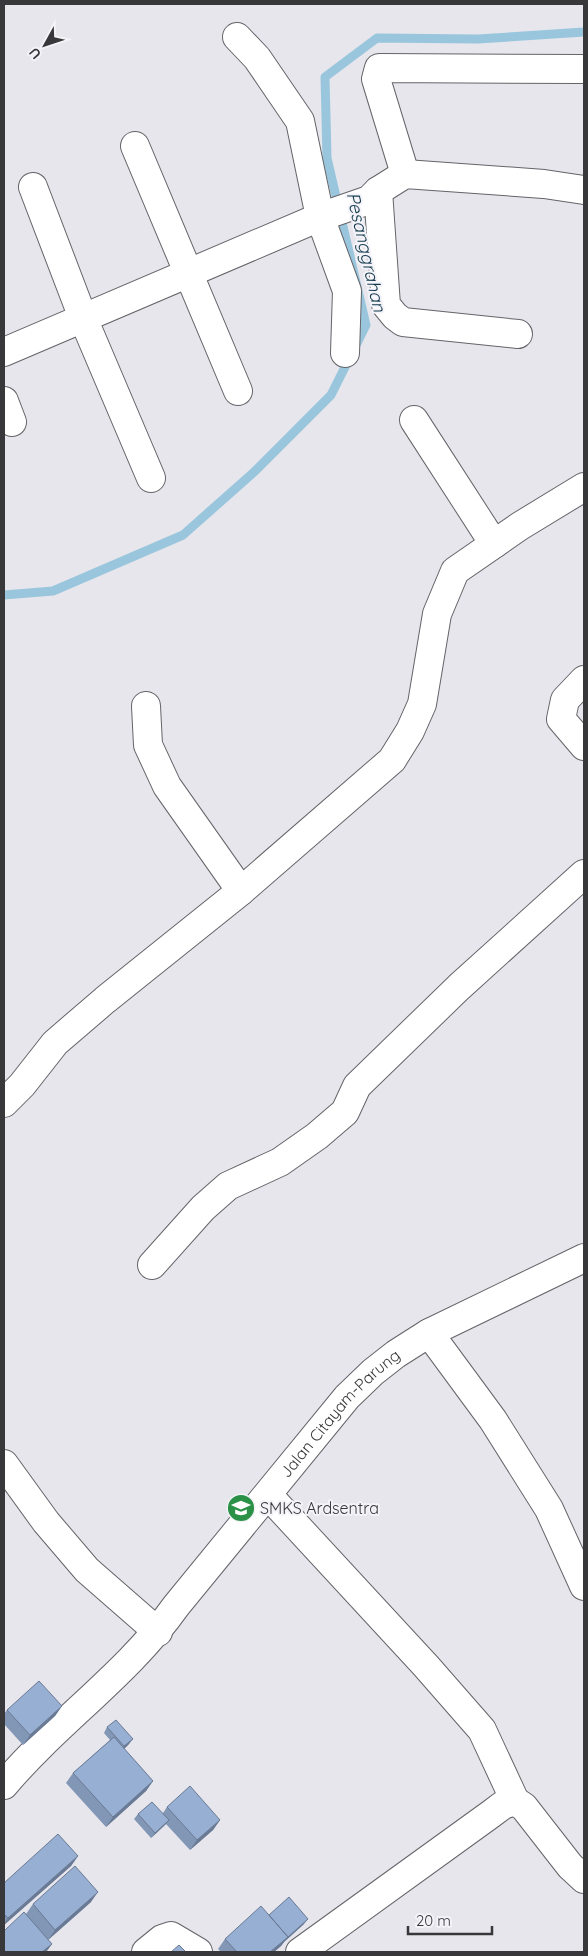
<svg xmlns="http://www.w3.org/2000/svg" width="588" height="1956" font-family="Quicksand,sans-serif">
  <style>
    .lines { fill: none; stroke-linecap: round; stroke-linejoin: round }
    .stream { stroke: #99c6dd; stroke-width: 9 }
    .minor-casing { stroke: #646469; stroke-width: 30 }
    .minor { stroke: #fff; stroke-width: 28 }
    .wall { fill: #8296b5 }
    .shaded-wall { fill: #6a7a94 }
    .building { fill: #97afd3; stroke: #6a7a94 }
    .labels { text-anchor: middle; stroke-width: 4; stroke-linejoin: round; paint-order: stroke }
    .street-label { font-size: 16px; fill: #38383a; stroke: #f3f3f9 }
    .poi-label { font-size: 16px; fill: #38383a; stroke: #f3f3f9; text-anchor: start }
    .water-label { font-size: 18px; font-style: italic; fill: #0e3547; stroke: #f3f3f9 }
  </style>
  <rect width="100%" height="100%" fill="#e6e6ec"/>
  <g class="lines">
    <path class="stream" d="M 4,595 L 53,591 L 183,535 L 254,472 L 331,395 L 366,325 L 327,158 L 325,77 L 377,38 L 478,39 L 584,32"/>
    <defs>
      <g id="minor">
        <path d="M 237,37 L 257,58 L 300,121 L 320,217 L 347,291 L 345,353"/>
        <path d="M 135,146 L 238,391"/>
        <path d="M 405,174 L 376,79 L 379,68 L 584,69"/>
        <path d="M 33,187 L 83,318 L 151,478"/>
        <path d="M 378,191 L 386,305 L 395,316 L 403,322 L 518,334"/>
        <path d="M 4,352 L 320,217 L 369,200 L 378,191 L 405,174 L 544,184 L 584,190"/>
        <path d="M 4,401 L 12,422"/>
        <path d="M 414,420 L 494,544"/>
        <path d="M 584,680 L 565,700 L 561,719 L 584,746"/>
        <path d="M 146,706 L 148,745 L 167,786 L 241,891"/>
        <path d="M 4,1103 L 22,1085 L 55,1043 L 105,1000 L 241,891 L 392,760 L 410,731 L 422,704 L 437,614 L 455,571 L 520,526 L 584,487"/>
        <path d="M 152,1265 L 203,1208 L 228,1186 L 280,1162 L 317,1136 L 345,1112 L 357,1086 L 459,987 L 584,874"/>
        <path d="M 429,1333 L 493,1420 L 549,1509 L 584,1586"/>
        <path d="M 4,1464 L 46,1522 L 87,1570 L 158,1632"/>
        <path d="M 268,1495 L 426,1666 L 482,1730 L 515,1801"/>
        <path id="s1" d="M 4,1785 C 57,1722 128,1674 176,1606 L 347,1397 L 373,1372 L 396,1354 L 429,1333 L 584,1258"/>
        <path d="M 146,1952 L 162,1939 L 171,1936 L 198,1952"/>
        <path d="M 300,1952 L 491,1814 L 503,1805 L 515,1801 L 524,1807 L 570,1866 L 584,1879"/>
      </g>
    </defs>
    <use href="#minor" class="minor-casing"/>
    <use href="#minor" class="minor"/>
  </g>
  <path class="wall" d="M 62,1706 L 55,1716 L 23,1745 L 4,1724 L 4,1714 L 7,1710 Z
    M 107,1727 L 129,1744 L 124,1749 L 153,1781 L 146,1791 L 106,1827 L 66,1783 L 73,1773 L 110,1740 L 104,1733 Z
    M 167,1807 L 220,1820 L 213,1830 L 190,1850 L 166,1824 L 151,1838 L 134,1819 L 138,1814 L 163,1813 Z
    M 78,1856 L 71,1866 L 4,1925 L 4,1883 Z
    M 91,1902 L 48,1940 L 52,1944 L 46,1952 L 4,1952 L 26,1914 L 33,1904 Z
    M 269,1915 L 304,1924 L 284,1942 L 281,1946 L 274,1952 L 221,1952 L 218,1949 L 225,1939 Z"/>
  <path class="shaded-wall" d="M 62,1706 L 55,1716 L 23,1745 L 30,1735 Z
    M 133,1739 L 129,1744 L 121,1752 L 124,1746 Z
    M 153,1781 L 146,1791 L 106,1827 L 113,1817 Z
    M 169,1820 L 165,1825 L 151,1838 L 155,1833 Z
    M 220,1820 L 213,1830 L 190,1850 L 197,1840 Z
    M 78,1856 L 71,1866 L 4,1925 L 4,1924 L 8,1918 Z
    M 98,1892 L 91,1902 L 48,1940 L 55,1930 Z
    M 308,1919 L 304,1924 L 284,1942 L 288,1937 Z
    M 288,1937 L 281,1946 L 274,1952 L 270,1952 Z
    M 52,1944 L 46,1952 L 42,1952 Z"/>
  <path class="building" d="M 39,1681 L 62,1706 L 30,1735 L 7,1710 Z
    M 116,1720 L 133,1739 L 124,1746 L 107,1727 Z
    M 114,1737 L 153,1781 L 113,1817 L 73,1773 Z
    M 190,1786 L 220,1820 L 197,1840 L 167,1807 Z
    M 152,1802 L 169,1820 L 155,1833 L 138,1814 Z
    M 58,1834 L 78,1856 L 8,1918 L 4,1914 L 4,1883 Z
    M 75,1866 L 98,1892 L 55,1930 L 33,1904 Z
    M 289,1897 L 308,1919 L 288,1937 L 269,1915 Z
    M 261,1906 L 288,1937 L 270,1952 L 237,1952 L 225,1939 Z
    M 24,1912 L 52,1944 L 42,1952 L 4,1952 L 4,1931 Z
    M 179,1945 L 186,1952 L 171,1952 Z"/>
  <defs>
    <symbol id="school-disc" viewBox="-11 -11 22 22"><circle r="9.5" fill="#2b9147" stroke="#f3f3f9"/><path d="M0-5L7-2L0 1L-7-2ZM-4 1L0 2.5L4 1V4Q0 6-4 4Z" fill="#fff"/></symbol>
  </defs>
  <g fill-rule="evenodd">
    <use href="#school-disc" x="225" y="1492" width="32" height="32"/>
  </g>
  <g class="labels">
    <g class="street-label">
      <text dy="6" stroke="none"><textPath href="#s1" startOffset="502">Jalan Citayam-Parung</textPath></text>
    </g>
    <g class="poi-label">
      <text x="260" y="1514">SMKS Ardsentra</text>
    </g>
    <g class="water-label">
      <text transform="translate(366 252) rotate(77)" y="6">Pesanggrahan</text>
    </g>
  </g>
  <rect width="588" height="1956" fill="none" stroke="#38383a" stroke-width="10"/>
  <g transform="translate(45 45) rotate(230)" stroke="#f3f3f9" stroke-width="4" paint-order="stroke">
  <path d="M0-4L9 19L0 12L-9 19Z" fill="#38383a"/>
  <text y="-8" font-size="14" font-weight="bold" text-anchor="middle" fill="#38383a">U</text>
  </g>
  <path d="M408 1926v8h84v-8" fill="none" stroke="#38383a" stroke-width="2.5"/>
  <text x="416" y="1926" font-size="15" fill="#38383a" stroke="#f3f3f9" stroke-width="4" paint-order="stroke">20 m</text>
</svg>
